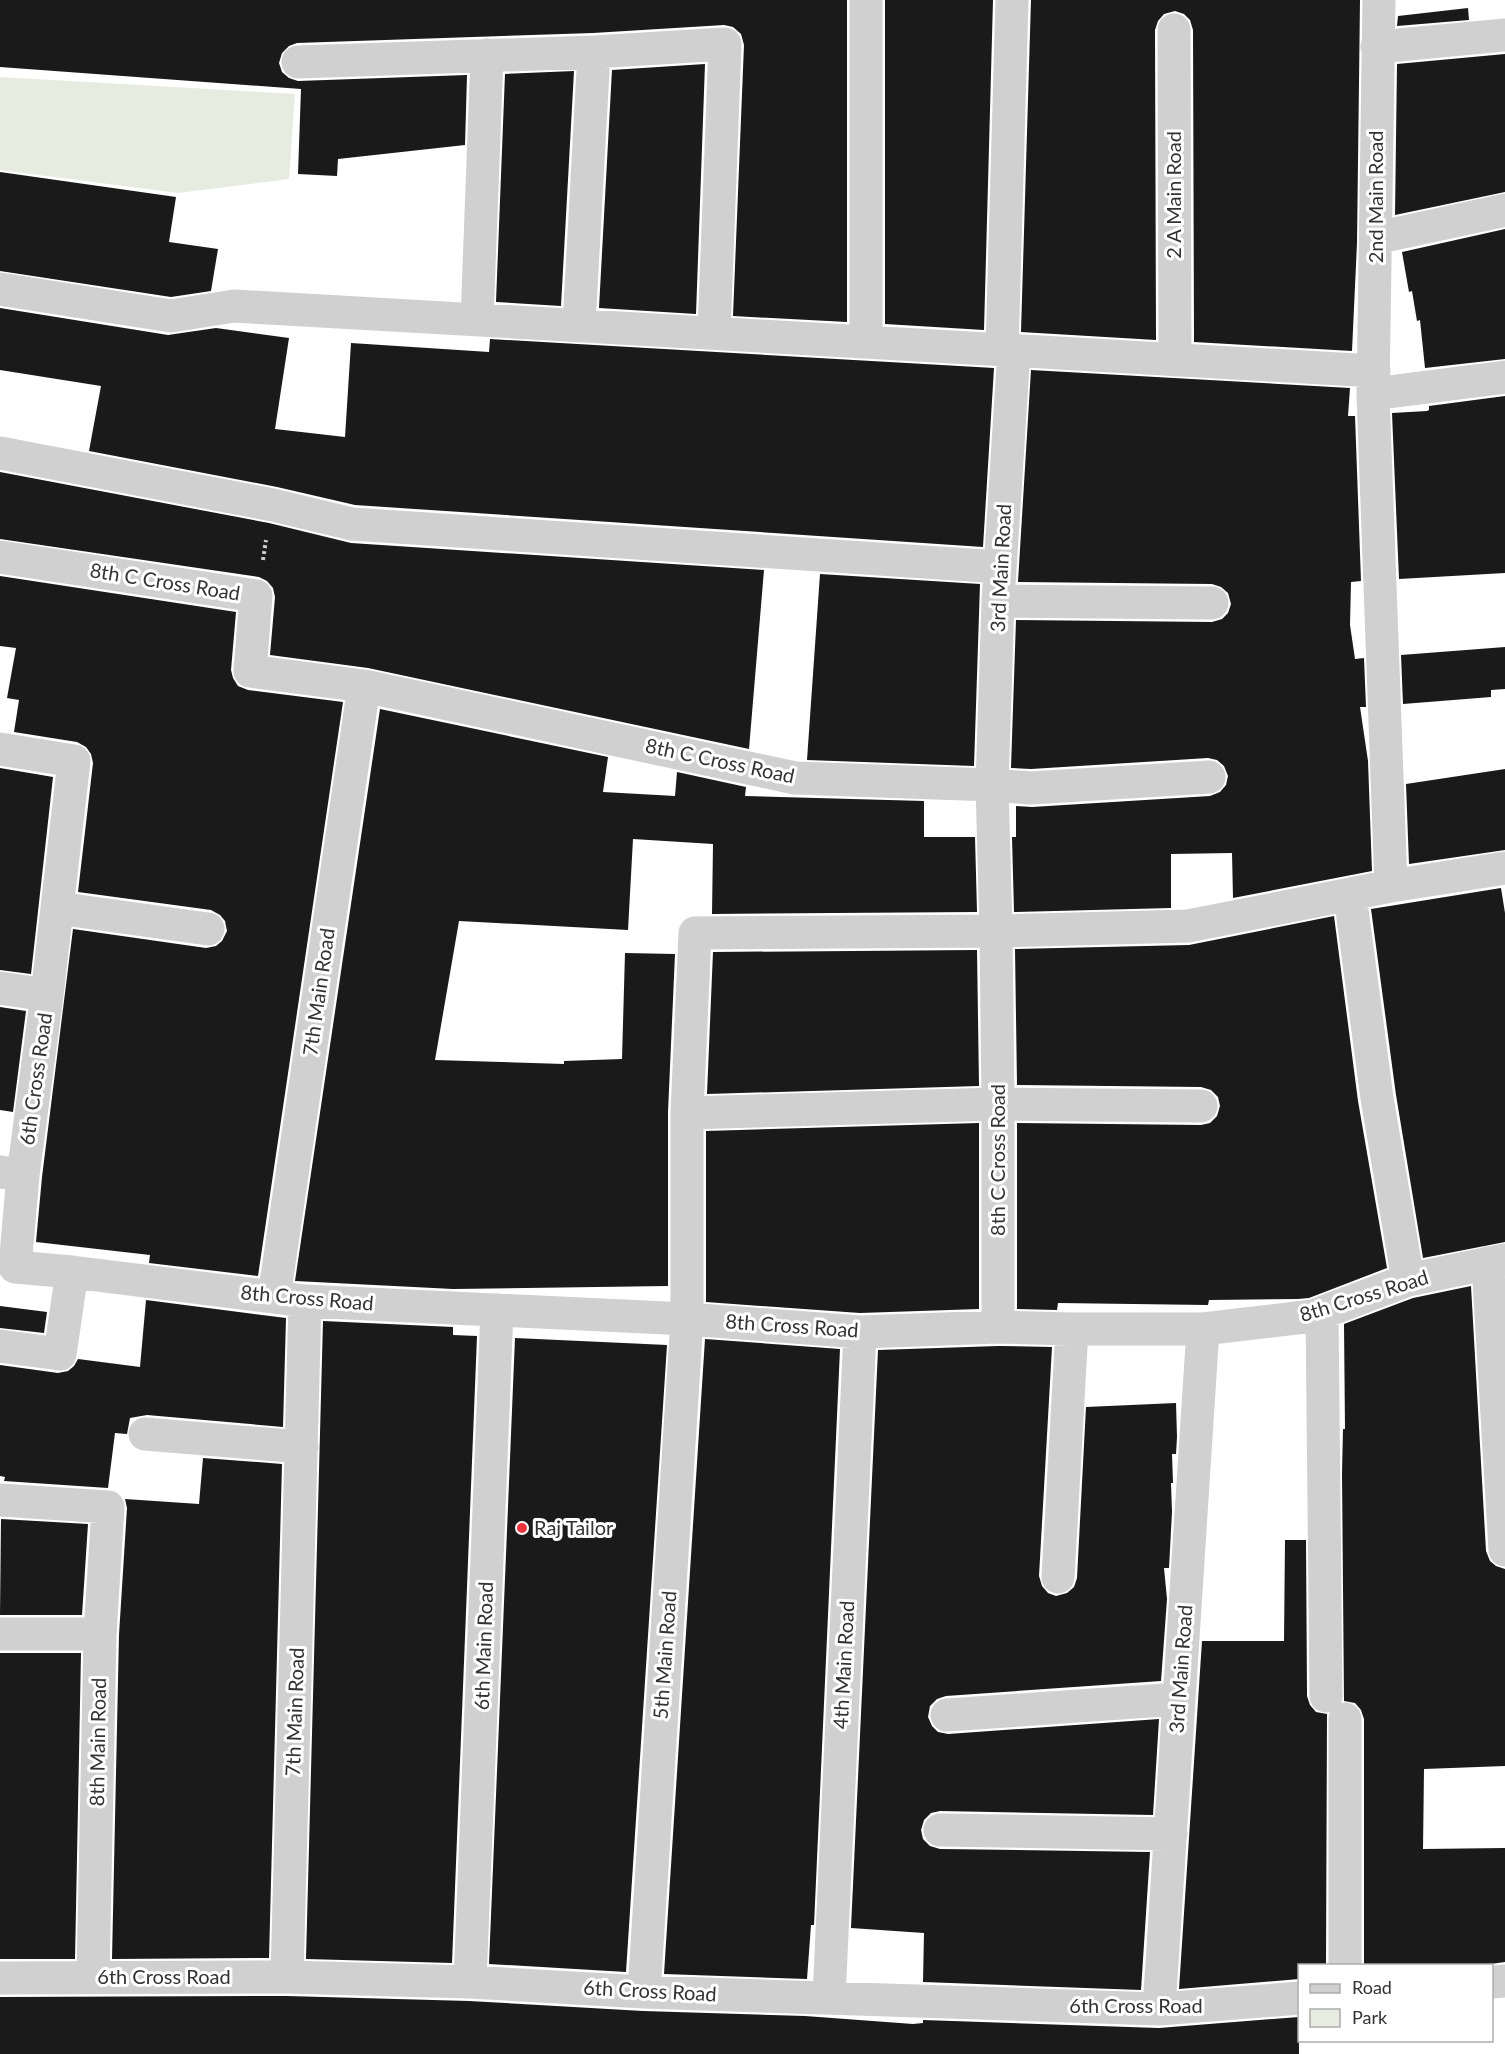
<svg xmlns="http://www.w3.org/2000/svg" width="1505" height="2054" font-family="Lato,sans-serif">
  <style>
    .green { fill: #e6ecdf }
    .building { fill: #1a1a1a }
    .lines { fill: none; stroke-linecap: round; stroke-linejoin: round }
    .path { stroke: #cdcdcd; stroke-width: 4; stroke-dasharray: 3 3; stroke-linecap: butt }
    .minor { stroke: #d0d0d0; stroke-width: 33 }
    .poi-dot { fill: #eb343e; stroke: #fff; stroke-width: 2 }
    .labels { text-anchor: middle; stroke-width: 6; stroke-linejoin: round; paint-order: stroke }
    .street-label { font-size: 20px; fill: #333; stroke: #fff }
    .poi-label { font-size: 20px; fill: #333; stroke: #fff; text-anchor: start }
  </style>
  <rect width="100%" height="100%" fill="#fff"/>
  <path class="green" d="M 0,77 L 295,94 L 289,179 L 178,193 L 0,170 Z"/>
  <path class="building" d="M 0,0 L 847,0 L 847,322 L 733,316 L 744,45 L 741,34 L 733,27 L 724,25 L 593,33 L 297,43 L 289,46 L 282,53 L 279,63 L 282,72 L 289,78 L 298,81 L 467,75 L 465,145 L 338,159 L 337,176 L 298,174 L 301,89 L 0,67 Z
    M 885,0 L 993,0 L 984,330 L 885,324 Z
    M 1031,0 L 1360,0 L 1357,243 L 1352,351 L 1194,342 L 1193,30 L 1190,20 L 1184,14 L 1175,11 L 1164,14 L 1158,21 L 1155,30 L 1156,340 L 1021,332 Z
    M 1468,8 L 1469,20 L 1397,26 L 1398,16 Z
    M 1505,54 L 1505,192 L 1395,215 L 1397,64 Z
    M 705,64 L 696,314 L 599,308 L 612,70 Z
    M 574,71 L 561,306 L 496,302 L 505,74 Z
    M 0,172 L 176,197 L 169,242 L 218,249 L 211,291 L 171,297 L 0,271 Z
    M 1505,229 L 1505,359 L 1425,368 L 1420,320 L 1417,321 L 1412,291 L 1409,292 L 1402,252 Z
    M 0,308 L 168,335 L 216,328 L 289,338 L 275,429 L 345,437 L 351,343 L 489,352 L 490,339 L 994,368 L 983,547 L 355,505 L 277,487 L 89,451 L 101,386 L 0,370 Z
    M 1031,370 L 1350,388 L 1348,416 L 1355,416 L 1361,581 L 1351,582 L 1350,625 L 1355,659 L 1364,658 L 1366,707 L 1360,707 L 1368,761 L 1372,871 L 1233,898 L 1232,853 L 1171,854 L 1171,908 L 1014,912 L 1012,837 L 1016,837 L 1016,806 L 1032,807 L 1210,796 L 1220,792 L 1226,785 L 1228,776 L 1224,766 L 1217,760 L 1208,758 L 1031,769 L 1011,768 L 1016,620 L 1212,622 L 1222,619 L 1228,613 L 1231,604 L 1228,593 L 1221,587 L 1212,584 L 1018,582 Z
    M 1505,396 L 1505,573 L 1399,579 L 1392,413 L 1427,411 L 1429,410 L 1429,406 Z
    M 0,472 L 269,523 L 351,543 L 764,570 L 749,749 L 368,668 L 270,655 L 275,597 L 273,588 L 267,581 L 259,577 L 0,539 Z
    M 820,574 L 980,584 L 974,766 L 807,760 Z
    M 0,576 L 236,612 L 231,670 L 233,678 L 238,686 L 248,690 L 343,702 L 258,1276 L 149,1263 L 150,1255 L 36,1242 L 42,1177 L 73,929 L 206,948 L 216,946 L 222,941 L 227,931 L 225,921 L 220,915 L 211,910 L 78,892 L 93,763 L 91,754 L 86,747 L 77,742 L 14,732 L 19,700 L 7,698 L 16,648 L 0,646 Z
    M 1505,647 L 1505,689 L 1491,690 L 1491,697 L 1403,704 L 1401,655 Z
    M 380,709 L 608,757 L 603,792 L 675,796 L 677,772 L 746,787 L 745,796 L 924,801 L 924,837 L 975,837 L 977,912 L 712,914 L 713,844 L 633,839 L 628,930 L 459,921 L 435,1060 L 564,1064 L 564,1061 L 622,1059 L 625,953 L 675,954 L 668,1112 L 668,1286 L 453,1289 L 295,1281 Z
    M 0,768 L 53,777 L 31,974 L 0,970 Z
    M 1505,769 L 1505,850 L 1409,864 L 1406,784 Z
    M 1501,888 L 1505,913 L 1505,1242 L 1423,1258 L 1396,1095 L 1371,909 Z
    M 1334,916 L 1358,1101 L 1387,1268 L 1309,1298 L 1298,1299 L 1209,1300 L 1208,1305 L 1058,1303 L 1057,1310 L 1017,1309 L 1017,1123 L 1201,1125 L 1210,1123 L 1217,1116 L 1220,1106 L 1218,1097 L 1211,1090 L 1201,1087 L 1017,1085 L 1015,949 L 1189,945 Z
    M 977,950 L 979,1086 L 707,1094 L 713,952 Z
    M 0,1007 L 26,1011 L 13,1112 L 0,1110 Z
    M 979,1123 L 979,1309 L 860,1313 L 706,1302 L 706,1131 Z
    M 1471,1286 L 1486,1551 L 1490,1561 L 1496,1566 L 1505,1569 L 1505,1766 L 1424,1769 L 1423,1849 L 1505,1848 L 1505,1962 L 1484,1965 L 1364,1965 L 1364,1719 L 1361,1710 L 1355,1703 L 1344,1701 L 1342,1473 L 1343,1429 L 1345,1429 L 1344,1324 L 1413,1298 Z
    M 146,1300 L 286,1318 L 283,1427 L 147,1415 L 130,1418 L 127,1434 L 115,1433 L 108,1488 L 4,1481 L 5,1477 L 0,1476 L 0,1365 L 58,1373 L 68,1371 L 74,1366 L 78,1359 L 140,1367 Z
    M 0,1306 L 47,1312 L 44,1333 L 0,1328 Z
    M 323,1321 L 453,1327 L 453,1335 L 477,1336 L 452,1963 L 306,1959 Z
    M 515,1338 L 667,1345 L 626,1972 L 489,1964 Z
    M 705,1339 L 840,1349 L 814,1925 L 811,1925 L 807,1979 L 664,1974 Z
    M 998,1346 L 1052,1347 L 1039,1576 L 1042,1586 L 1048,1593 L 1056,1596 L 1067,1593 L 1074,1587 L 1077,1578 L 1086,1407 L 1176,1403 L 1177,1437 L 1176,1454 L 1172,1454 L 1173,1483 L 1171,1483 L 1172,1512 L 1169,1568 L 1164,1568 L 1167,1599 L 1161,1681 L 946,1696 L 937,1699 L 930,1706 L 928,1717 L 932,1726 L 938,1732 L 948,1734 L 1159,1719 L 1153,1815 L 940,1811 L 931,1813 L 924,1820 L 921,1830 L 923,1839 L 930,1846 L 940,1849 L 1150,1852 L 1141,1990 L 923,1982 L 924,1933 L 851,1928 L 878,1350 Z
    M 203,1458 L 282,1464 L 269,1958 L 112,1959 L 119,1635 L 127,1508 L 125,1499 L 199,1504 Z
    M 1,1519 L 88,1524 L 82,1615 L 0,1615 Z
    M 1285,1540 L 1306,1540 L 1307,1696 L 1310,1705 L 1316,1712 L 1327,1714 L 1326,1965 L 1299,1965 L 1299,1979 L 1179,1989 L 1202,1641 L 1284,1641 Z
    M 0,1653 L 81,1653 L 75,1959 L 0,1959 Z
    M 287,1996 L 469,2001 L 643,2011 L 805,2016 L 913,2024 L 923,2023 L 923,2020 L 1159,2028 L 1299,2017 L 1299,2054 L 0,2054 L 0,1997 Z"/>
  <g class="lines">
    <path class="path" d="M 263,560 L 266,540"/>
    <path class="minor" d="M 1379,0 L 1373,394 L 1391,886
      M 1174,30 L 1175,360
      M 1377,47 L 1505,35
      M 298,62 L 594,52 L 725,44 L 714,333
      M 1376,238 L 1505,210
      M 0,289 L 171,316 L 234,306 L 1374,371
      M 477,320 L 487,55
      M 579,325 L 594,52
      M 866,342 L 866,0
      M 1002,350 L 1012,0
      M 1014,350 L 998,601 L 992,785 L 1031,788 L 1209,777
      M 1373,394 L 1505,377
      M 0,453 L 273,505 L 352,524 L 1000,567
      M 0,557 L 256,596 L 250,671 L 364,686 L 795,778 L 992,785 L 996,931 L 998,1104 L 998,1327
      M 998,601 L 1212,603
      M 0,749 L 74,761 L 47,995
      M 1350,895 L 1377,1098 L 1408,1280
      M 57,908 L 208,929
      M 0,988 L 47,995 L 23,1175
      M 687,1113 L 998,1104 L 1201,1106
      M 1,1172 L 23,1175 L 15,1267 L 72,1272
      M 1488,1263 L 1505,1550
      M 274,1297 L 364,686
      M 1322,1313 L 1326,1696
      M 0,1346 L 60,1354 L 72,1272 L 305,1301 L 687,1319 L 860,1332 L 998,1327 L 1072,1329 L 1203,1329 L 1313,1316 L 1408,1280 L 1505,1260
      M 145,1434 L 302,1447
      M 0,1500 L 108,1507 L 100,1634 L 93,1977
      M 1058,1577 L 1072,1329
      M 0,1634 L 100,1634
      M 947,1715 L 1179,1699
      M 1345,1719 L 1345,1966
      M 940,1830 L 1171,1834
      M 287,1977 L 305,1301
      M 0,1978 L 287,1977 L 470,1982 L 644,1992 L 1159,2009 L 1300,1998
      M 470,1982 L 497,1310
      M 1492,1982 L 1505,1981
      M 644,1992 L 687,1319 L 687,1113 L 695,933 L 996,931 L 1188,926 L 1391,886 L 1505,868
      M 829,1998 L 860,1332
      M 1159,2009 L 1203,1329"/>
  </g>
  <circle class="poi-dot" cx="522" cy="1528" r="6"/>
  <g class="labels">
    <g class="street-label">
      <text transform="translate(1174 195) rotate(-90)" y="7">2 A Main Road</text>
      <text transform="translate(1376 197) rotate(-90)" y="7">2nd Main Road</text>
      <text transform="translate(1001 568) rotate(-87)" y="7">3rd Main Road</text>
      <text transform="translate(165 582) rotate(9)" y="7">8th C Cross Road</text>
      <text transform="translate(720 761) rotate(12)" y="7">8th C Cross Road</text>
      <text transform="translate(319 992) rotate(-82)" y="7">7th Main Road</text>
      <text transform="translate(36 1079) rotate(-82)" y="7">6th Cross Road</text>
      <text transform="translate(998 1160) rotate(-90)" y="7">8th C Cross Road</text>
      <text transform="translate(1364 1296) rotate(-17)" y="7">8th Cross Road</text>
      <text transform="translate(307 1298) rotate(5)" y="7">8th Cross Road</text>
      <text transform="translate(792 1326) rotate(4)" y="7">8th Cross Road</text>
      <text transform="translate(484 1646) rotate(-88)" y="7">6th Main Road</text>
      <text transform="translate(665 1655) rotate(-86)" y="7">5th Main Road</text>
      <text transform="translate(844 1665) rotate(-87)" y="7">4th Main Road</text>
      <text transform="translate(1181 1669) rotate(-86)" y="7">3rd Main Road</text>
      <text transform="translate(295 1712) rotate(-88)" y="7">7th Main Road</text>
      <text transform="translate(98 1742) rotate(-89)" y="7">8th Main Road</text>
      <text x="164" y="1984">6th Cross Road</text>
      <text transform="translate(650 1991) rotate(3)" y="7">6th Cross Road</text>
      <text x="1136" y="2013">6th Cross Road</text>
    </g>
    <g class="poi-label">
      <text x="534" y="1535">Raj Tailor</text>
    </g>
  </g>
  <rect x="1298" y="1964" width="195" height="78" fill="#ffffff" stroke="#adadad" stroke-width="1.5"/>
  <rect x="1310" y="1984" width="30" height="9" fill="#d0d0d0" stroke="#adadad" stroke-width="1.5"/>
  <text x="1352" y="1994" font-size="18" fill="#333333">Road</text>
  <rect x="1310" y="2009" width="30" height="18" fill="#e6ecdf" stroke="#adadad" stroke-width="1.5"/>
  <text x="1352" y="2024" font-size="18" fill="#333333">Park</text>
</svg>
